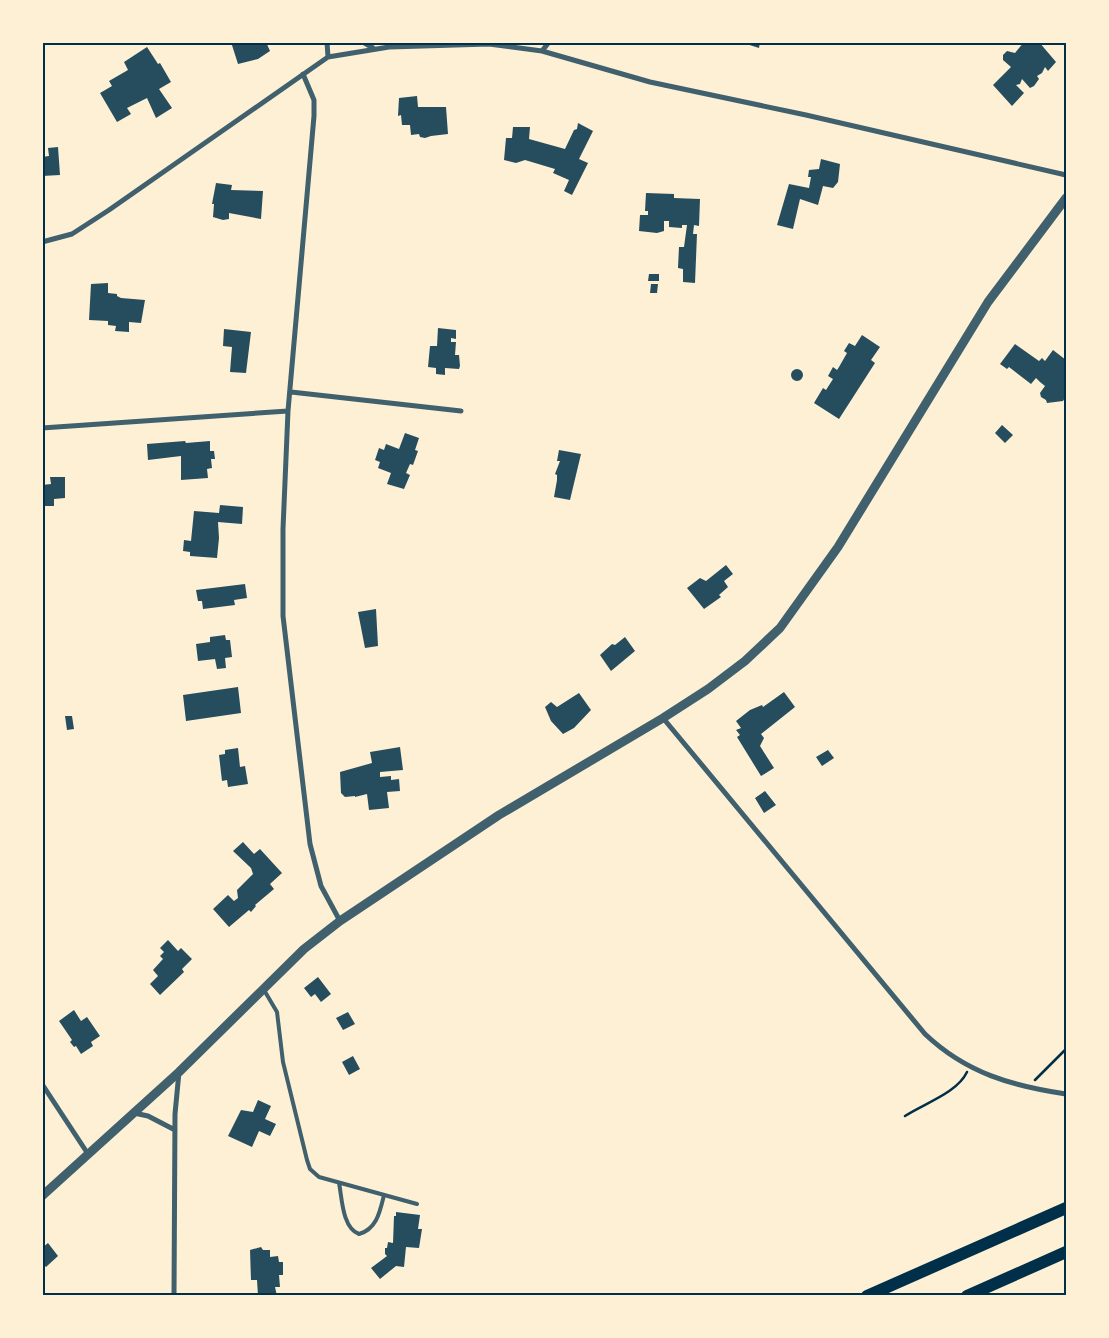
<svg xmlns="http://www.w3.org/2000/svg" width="1109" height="1338" font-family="Arial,sans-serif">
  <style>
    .building { fill: #264d5e }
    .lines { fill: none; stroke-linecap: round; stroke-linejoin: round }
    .path { stroke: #003049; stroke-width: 2.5 }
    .service { stroke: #3f606c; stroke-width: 4 }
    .minor { stroke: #3f606c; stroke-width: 5 }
    .tertiary { stroke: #3f606c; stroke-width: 9 }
    .motorway { stroke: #003049; stroke-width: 12 }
    .neatline { fill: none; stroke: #003049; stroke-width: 2 }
  </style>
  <rect width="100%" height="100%" fill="#fdf0d5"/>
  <path class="building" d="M 231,42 L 266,42 L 270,51 L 258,59 L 238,64 Z
    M 740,42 L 760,42 L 759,48 Z
    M 1024,42 L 1039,42 L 1056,62 L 1048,71 L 1045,67 L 1042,73 L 1037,76 L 1039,79 L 1034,86 L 1030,88 L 1022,79 L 1020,84 L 1016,85 L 1024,93 L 1012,106 L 993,85 L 1011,67 L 1003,60 L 1003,55 L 1007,51 L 1015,53 Z
    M 147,47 L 158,64 L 160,63 L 171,82 L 159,89 L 172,108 L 156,118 L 147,98 L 127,108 L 131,114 L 117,122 L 100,93 L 112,86 L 109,81 L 128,70 L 124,62 Z
    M 417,96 L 418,107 L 446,107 L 448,134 L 431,136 L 425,138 L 420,137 L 419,134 L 411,135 L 410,125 L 402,125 L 401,115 L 398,116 L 399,98 Z
    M 578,123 L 593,131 L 579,159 L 588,163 L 572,195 L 564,191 L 569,180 L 553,173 L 555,169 L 525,160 L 516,163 L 504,160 L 506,138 L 512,138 L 513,127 L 530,127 L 529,139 L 565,149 L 574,130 L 577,129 Z
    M 58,147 L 60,175 L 42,176 L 42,157 L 49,156 L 48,148 Z
    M 821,159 L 840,164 L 838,182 L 833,188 L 823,186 L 818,205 L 800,199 L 793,229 L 777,225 L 789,184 L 809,188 L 811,177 L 808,177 L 809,170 L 819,169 Z
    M 216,183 L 232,185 L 231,190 L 263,191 L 261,219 L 229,213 L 229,219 L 223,220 L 213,217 L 214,204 L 212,204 Z
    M 646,193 L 674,194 L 674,198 L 700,199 L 699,226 L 694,225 L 693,234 L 697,234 L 695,283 L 683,282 L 683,269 L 678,268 L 679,247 L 684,247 L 687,225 L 682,225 L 682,228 L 669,227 L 669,221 L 664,221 L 664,231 L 657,233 L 639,231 L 640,215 L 648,215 L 648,211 L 645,211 Z
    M 649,274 L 659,274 L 659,281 L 648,281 Z
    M 108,283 L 108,293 L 117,294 L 117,296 L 121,298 L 145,300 L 141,323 L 129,322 L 129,332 L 115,331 L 116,326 L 108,325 L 108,321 L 89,320 L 91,284 Z
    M 651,284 L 658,284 L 657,293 L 650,293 Z
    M 438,328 L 456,330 L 456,339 L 451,338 L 451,342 L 456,342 L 455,355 L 459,355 L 460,366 L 459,369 L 445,368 L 445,375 L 436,374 L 436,368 L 428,367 L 430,346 L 437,346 Z
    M 224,329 L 251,332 L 246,373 L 230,372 L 232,347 L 223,346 Z
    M 862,335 L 880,347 L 871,360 L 875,363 L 839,419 L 814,403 L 823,388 L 826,390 L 833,379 L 828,376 L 833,367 L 837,370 L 839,367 L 847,353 L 844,351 L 849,343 L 855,346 Z
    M 1015,344 L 1039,361 L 1042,358 L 1045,361 L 1053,350 L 1066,360 L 1066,385 L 1064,389 L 1066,391 L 1066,396 L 1063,401 L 1047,403 L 1046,400 L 1041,397 L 1040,393 L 1045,386 L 1040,382 L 1036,378 L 1031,384 L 1009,367 L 1007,369 L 1000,364 Z
    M791 375a6 6 0 1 1 12 0a6 6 0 1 1-12 0Z
    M 1002,425 L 1013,435 L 1005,443 L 995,433 Z
    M 405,433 L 419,438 L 415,450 L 418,451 L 413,465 L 410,464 L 406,473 L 410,475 L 404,489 L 387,484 L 391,473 L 378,468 L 380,462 L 375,460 L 379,448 L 384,450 L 386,444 L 399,449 Z
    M 185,441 L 186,443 L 210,441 L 210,451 L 214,451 L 215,459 L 211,459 L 212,468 L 207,469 L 208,478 L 181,480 L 181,456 L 148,460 L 147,444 Z
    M 559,450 L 581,454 L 570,500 L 554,497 L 557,480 L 557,475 L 555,474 L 560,461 L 557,461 Z
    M 50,477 L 65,477 L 65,498 L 54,499 L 54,506 L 42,506 L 42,485 L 51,484 Z
    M 220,505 L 243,507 L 242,524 L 218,522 L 219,538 L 217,558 L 190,556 L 190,552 L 183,551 L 184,540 L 191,541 L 194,511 L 219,513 Z
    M 726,565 L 733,574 L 724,581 L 728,587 L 719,595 L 721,597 L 704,609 L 687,588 L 700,578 L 706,581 Z
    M 245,584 L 247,598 L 234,600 L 235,605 L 203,609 L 202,601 L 198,601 L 196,590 Z
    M 376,609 L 378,646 L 365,648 L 358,612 Z
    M 225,635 L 226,640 L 230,640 L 232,657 L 225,658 L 226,668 L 217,669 L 215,659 L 198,661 L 196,644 L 210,642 L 210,637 Z
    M 625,637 L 635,651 L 611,671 L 600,655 L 612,644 L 615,645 Z
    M 238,687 L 241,713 L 186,721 L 183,695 Z
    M 784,692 L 795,707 L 761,734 L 764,738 L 760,746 L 774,768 L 761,776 L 737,737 L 740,735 L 736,730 L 741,728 L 736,721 L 750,710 L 762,705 L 763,707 Z
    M 579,693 L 591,710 L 574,728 L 563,734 L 551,721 L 545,707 L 551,702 L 557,707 Z
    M 65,716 L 72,716 L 74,729 L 67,730 Z
    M 400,747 L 403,770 L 380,772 L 380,777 L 391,776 L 391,780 L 399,779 L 400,791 L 387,792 L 389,808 L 369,810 L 367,794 L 355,797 L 355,796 L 345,797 L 341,793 L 340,772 L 372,763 L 370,752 Z
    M 238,748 L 240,767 L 245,766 L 248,784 L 228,787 L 227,780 L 222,781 L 219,755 L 225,754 L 225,750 Z
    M 828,750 L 834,758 L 822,766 L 816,757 Z
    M 765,791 L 776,805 L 764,813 L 755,798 Z
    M 243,842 L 254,854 L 260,849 L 282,873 L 270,884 L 274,889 L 255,905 L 256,906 L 251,912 L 249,910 L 229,927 L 213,909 L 228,895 L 234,901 L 238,898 L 237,890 L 253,874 L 251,868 L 233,851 Z
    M 168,940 L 178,951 L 181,948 L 192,959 L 182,969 L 184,972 L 160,995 L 150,984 L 158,976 L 153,970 L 163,959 L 160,956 L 164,952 L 160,948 Z
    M 318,977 L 331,994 L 321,1002 L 315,994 L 311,997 L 304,988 Z
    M 74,1010 L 81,1021 L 87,1017 L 100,1036 L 91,1042 L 93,1046 L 81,1054 L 76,1046 L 74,1047 L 70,1042 L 72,1040 L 59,1021 Z
    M 348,1012 L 355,1024 L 343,1030 L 336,1018 Z
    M 353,1056 L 360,1069 L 349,1075 L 342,1062 Z
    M 258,1100 L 271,1106 L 265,1119 L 276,1124 L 270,1136 L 259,1131 L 252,1147 L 228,1136 L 241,1110 L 253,1112 Z
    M 396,1212 L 420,1215 L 418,1229 L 422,1229 L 419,1248 L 406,1247 L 404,1267 L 396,1266 L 380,1279 L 371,1268 L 387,1256 L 385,1254 L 385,1248 L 387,1248 L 388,1242 L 393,1243 L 394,1216 L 396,1216 Z
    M 48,1243 L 58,1256 L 46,1267 L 42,1263 L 42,1248 Z
    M 261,1247 L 263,1250 L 270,1250 L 270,1257 L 278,1256 L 279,1262 L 283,1262 L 283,1275 L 279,1275 L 280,1287 L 275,1287 L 277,1296 L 258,1296 L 257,1280 L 251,1280 L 250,1250 Z"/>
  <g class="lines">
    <path class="path" d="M 1035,1080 L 1066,1049
      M 905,1116 C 925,1103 957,1093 967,1072"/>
    <path class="service" d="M 264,990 L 277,1012 L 283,1062 L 307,1160 L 310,1169 L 319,1177 L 417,1204
      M 339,1183 C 342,1197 342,1228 359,1234 C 377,1229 380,1211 384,1195"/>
    <path class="minor" d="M 327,42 L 328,57
      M 363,42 L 373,48
      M 542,51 L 549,42
      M 303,74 L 314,100 L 314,116 L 288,411 L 283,529 L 283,616 L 310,844 L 321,886 L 340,921
      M 42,242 L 72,234 L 109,210 L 328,57 L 389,47 L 489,44 L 542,51 L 650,82 L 806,115 L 1066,175
      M 291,392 L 461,411
      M 42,428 L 288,411
      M 663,718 L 925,1034 C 966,1073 1012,1086 1066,1094
      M 42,1084 L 88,1154
      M 134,1113 L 148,1116 L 175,1130
      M 174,1296 L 175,1114 L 179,1072"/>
    <path class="tertiary" d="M 42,1196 L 179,1072 L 304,949 L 340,921 L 499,815 L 663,718 L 708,689 L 745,661 L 780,628 L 838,547 L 988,302 L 1066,198"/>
    <path class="motorway" d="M 867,1296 L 1066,1208
      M 967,1296 L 1066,1252"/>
  </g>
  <rect width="1109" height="1338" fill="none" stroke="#fdf0d5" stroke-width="88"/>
  <rect x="44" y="44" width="1021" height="1250" class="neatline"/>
</svg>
